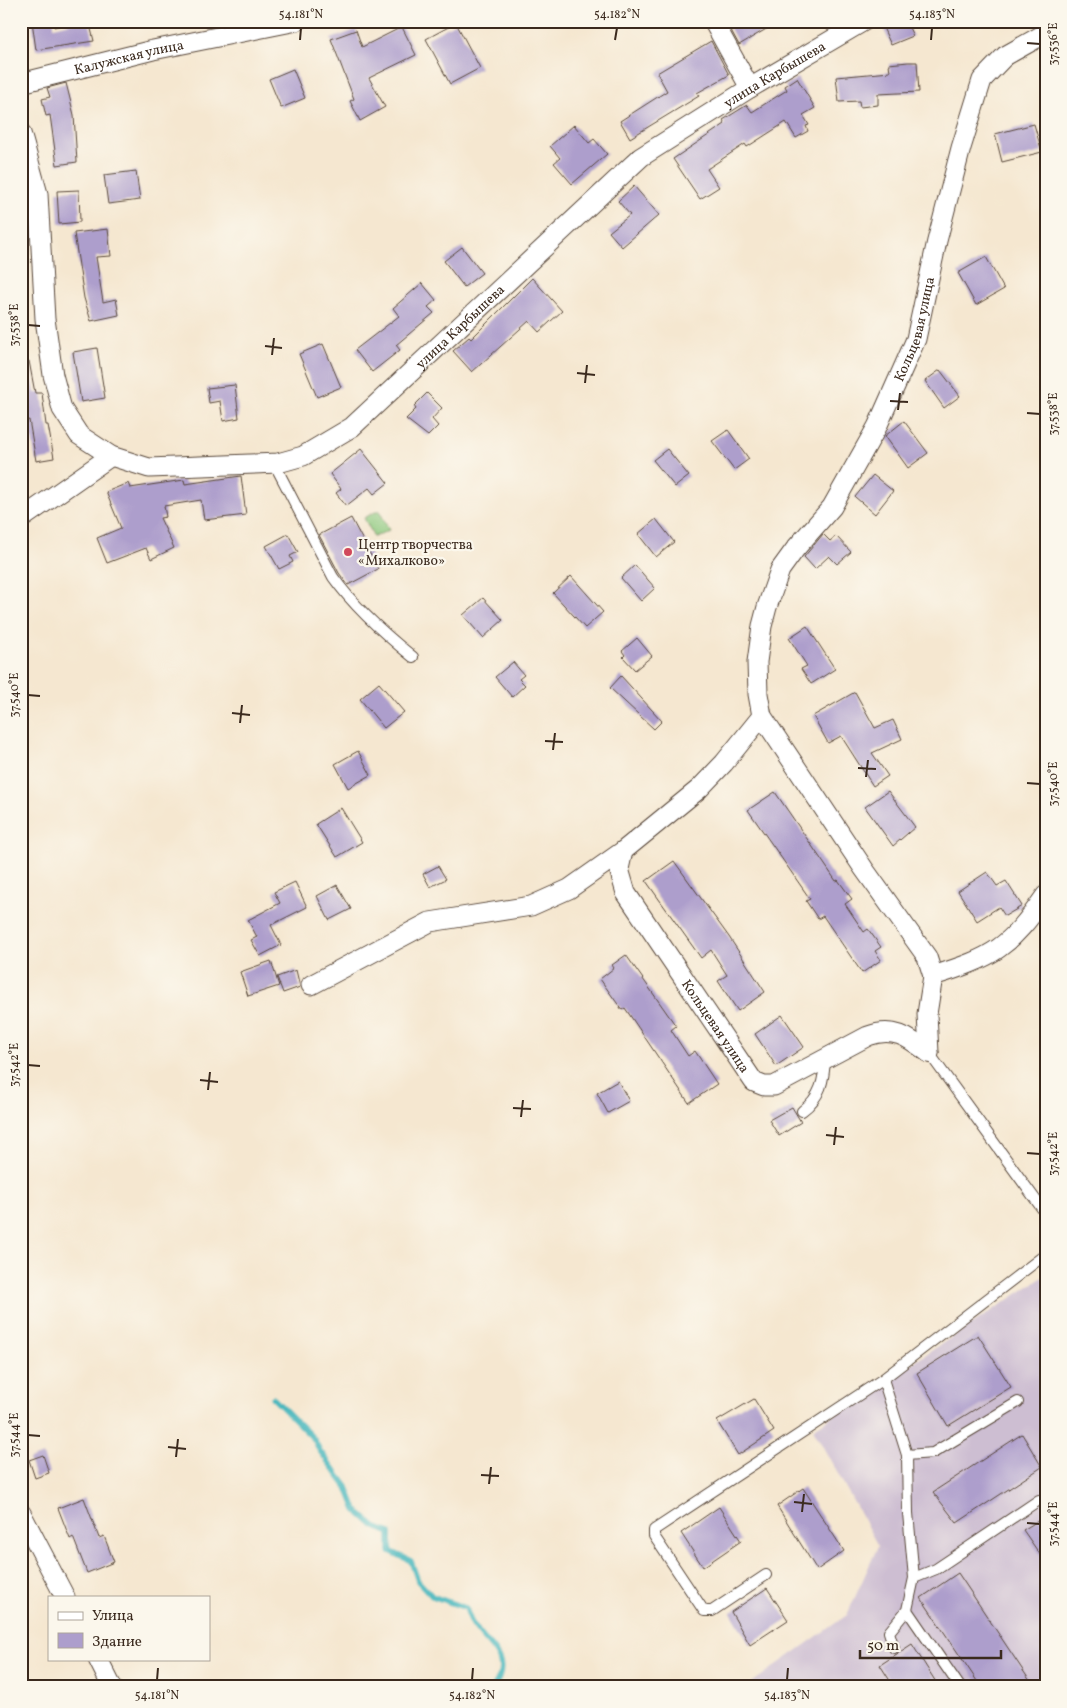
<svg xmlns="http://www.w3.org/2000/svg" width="1067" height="1708" font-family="Vollkorn,serif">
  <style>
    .industrial { fill: #cdbed2 }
    .green { fill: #8bc77c; stroke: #63784d }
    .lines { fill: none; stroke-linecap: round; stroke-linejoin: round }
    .stream { stroke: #49b8be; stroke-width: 5.5 }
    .building { fill: #ad9ecc }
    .service-casing { stroke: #574639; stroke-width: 12 }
    .minor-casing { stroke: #574639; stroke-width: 21 }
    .service { stroke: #fff; stroke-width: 10 }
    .minor { stroke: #fff; stroke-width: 19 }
    .ticks { fill: none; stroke: #3b2a1e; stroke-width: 2 }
    .poi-dot { fill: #d1495b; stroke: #fbf7ec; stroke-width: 2 }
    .labels { text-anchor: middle; stroke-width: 4.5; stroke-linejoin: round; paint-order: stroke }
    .street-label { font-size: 14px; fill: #3b2a1e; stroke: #fbf7ec }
    .poi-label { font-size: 14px; fill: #3b2a1e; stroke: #fbf7ec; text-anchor: start }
    .neatline { fill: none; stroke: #3b2a1e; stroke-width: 2 }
    .ticks-label { font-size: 12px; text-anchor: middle; fill: #3b2a1e }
  </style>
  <rect width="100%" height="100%" fill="#fbf7ec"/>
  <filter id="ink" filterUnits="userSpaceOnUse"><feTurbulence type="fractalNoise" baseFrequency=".02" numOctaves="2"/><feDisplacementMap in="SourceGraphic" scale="10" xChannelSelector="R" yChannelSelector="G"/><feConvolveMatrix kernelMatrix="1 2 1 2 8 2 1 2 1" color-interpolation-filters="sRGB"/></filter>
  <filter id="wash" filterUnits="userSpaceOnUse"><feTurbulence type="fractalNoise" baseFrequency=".0096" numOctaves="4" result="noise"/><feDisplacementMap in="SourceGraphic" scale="20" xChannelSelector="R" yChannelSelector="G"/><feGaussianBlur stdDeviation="1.12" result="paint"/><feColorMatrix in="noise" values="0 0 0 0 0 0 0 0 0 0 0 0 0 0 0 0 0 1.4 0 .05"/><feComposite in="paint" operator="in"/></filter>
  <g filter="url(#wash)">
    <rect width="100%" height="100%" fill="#f5e7d0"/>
    <path class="industrial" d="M 1046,1275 L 1046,1687 L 746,1687 L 847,1615 L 878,1546 L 813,1429 Z"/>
    <path class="green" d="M 379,510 L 389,530 L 374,537 L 364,518 Z"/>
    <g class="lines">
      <path class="stream" d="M 273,1398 L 314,1439 L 320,1451 L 347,1487 L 356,1510 L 375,1527 L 390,1533 L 390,1551 L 411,1561 L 418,1581 L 432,1596 L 466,1608 C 468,1614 470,1621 474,1626 C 488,1647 513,1659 494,1687"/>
    </g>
    <g id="blocks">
      <path class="building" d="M 32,21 L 54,21 L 54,27 L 78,21 L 89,21 L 94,41 L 36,50 Z
        M 726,21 L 780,21 L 739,45 Z
        M 880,21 L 906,21 L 913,36 L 891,45 Z
        M 456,23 L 480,68 L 450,84 L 426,39 Z
        M 402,27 L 416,55 L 369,78 L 385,107 L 360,121 L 350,101 L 354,99 L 331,39 L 356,30 L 362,47 Z
        M 711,41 L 729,75 L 697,93 L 699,96 L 630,138 L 620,121 L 667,91 L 657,73 Z
        M 908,62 L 917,62 L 919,92 L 878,94 L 878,105 L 860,107 L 859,101 L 839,102 L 836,77 L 890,72 L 889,64 Z
        M 293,69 L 305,98 L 281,108 L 269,79 Z
        M 797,78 L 815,108 L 803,115 L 809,125 L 806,126 L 808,131 L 796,138 L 786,122 L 747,147 L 745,144 L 707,169 L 719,187 L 700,199 L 673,159 L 725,124 L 723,120 L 747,105 L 752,112 L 787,90 L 785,86 Z
        M 66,83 L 74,115 L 77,162 L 57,165 L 50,115 L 46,116 L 42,99 L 50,97 L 47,88 Z
        M 1034,124 L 1042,152 L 1002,162 L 995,134 Z
        M 574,125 L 589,143 L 594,139 L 607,154 L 572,184 L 554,163 L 560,158 L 550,146 Z
        M 136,171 L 140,200 L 108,204 L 104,175 Z
        M 634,186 L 659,215 L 622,247 L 609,232 L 630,215 L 618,201 Z
        M 79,190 L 80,222 L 59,224 L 57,191 Z
        M 108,229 L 111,256 L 96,257 L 103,302 L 116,299 L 119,315 L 91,321 L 84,298 L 74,233 Z
        M 462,247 L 482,273 L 464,287 L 444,261 Z
        M 986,257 L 1004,289 L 976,305 L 958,273 Z
        M 532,278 L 562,311 L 539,332 L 529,321 L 472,372 L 453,351 L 469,337 L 471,339 Z
        M 422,283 L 436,300 L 428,307 L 434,313 L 396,345 L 400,350 L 372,372 L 355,350 L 399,316 L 393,308 Z
        M 323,344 L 341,387 L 317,397 L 299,354 Z
        M 97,348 L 105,398 L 81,402 L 73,352 Z
        M 29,361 L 35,393 L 42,393 L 46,425 L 48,425 L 54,458 L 36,461 L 29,420 L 21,422 L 21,362 Z
        M 940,370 L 960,396 L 944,408 L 925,381 Z
        M 235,385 L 239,418 L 223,421 L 220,401 L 209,403 L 207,388 Z
        M 427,393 L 442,408 L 432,419 L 438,426 L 428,436 L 406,419 L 416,409 L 414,406 Z
        M 904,421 L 928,453 L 908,468 L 885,436 Z
        M 728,430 L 749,459 L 734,470 L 712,441 Z
        M 361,449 L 388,483 L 374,494 L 369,488 L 346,506 L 336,493 L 341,489 L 330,474 Z
        M 667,449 L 689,476 L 675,487 L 653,460 Z
        M 873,475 L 893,491 L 875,514 L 855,497 Z
        M 241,476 L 246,515 L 204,520 L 201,500 L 164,506 L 166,517 L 160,518 L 174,548 L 151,559 L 146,548 L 107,563 L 97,538 L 121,528 L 106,492 L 128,483 L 130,488 L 184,480 L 185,484 Z
        M 351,518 L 378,569 L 348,585 L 339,573 L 319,535 Z
        M 656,519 L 674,542 L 656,557 L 638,534 Z
        M 288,534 L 298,552 L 290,556 L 293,562 L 279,569 L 266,546 Z
        M 823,534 L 830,541 L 836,536 L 851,552 L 837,564 L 829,556 L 815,569 L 804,557 Z
        M 635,565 L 655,588 L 641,601 L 621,578 Z
        M 571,576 L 603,612 L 585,628 L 553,593 Z
        M 483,598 L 503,620 L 483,638 L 463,615 Z
        M 807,626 L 835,669 L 811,684 L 801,669 L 807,666 L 789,638 Z
        M 637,638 L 652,656 L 635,670 L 623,657 L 625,655 L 622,651 Z
        M 513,662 L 524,675 L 519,679 L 525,685 L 512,697 L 495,677 Z
        M 621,676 L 662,721 L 654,729 L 610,688 Z
        M 379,683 L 404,712 L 384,728 L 360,699 Z
        M 855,692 L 875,728 L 893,720 L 902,739 L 872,753 L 888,776 L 873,786 L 841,736 L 828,743 L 813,716 Z
        M 358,751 L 371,775 L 348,788 L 335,764 Z
        M 888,791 L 915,827 L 893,846 L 865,807 Z
        M 775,792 L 836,881 L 838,880 L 852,899 L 845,904 L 864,932 L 868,929 L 881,947 L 875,951 L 881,960 L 862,973 L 823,916 L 818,919 L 806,901 L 810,899 L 748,810 Z
        M 341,808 L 362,842 L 337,857 L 316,824 Z
        M 674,861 L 729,937 L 765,992 L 738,1011 L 718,981 L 727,975 L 711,950 L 701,958 L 646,881 Z
        M 438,866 L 446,879 L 430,887 L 423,874 Z
        M 987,872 L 997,886 L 1006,881 L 1022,906 L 1005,916 L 999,907 L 977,921 L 958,891 Z
        M 295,882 L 307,907 L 271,925 L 281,945 L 260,956 L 251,940 L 257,937 L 248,920 L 280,903 L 274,892 Z
        M 337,885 L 351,909 L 329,920 L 317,896 Z
        M 626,955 L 676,1026 L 671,1030 L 688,1056 L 695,1051 L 717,1084 L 689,1103 L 625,1008 L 622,1010 L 600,979 L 614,968 L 612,965 Z
        M 271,961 L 279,986 L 248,996 L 240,972 Z
        M 296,970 L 300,987 L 283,993 L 277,977 Z
        M 782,1015 L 804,1047 L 776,1066 L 755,1034 Z
        M 618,1081 L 629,1101 L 608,1113 L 597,1093 Z
        M 792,1107 L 801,1122 L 779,1136 L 769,1120 Z
        M 978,1335 L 1011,1387 L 948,1426 L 917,1373 Z
        M 754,1399 L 774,1431 L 738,1455 L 717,1421 Z
        M 1022,1434 L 1042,1467 L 957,1523 L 933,1492 Z
        M 43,1455 L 49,1473 L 35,1478 L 29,1460 Z
        M 803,1488 L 844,1551 L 817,1570 L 777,1506 Z
        M 84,1498 L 99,1538 L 104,1536 L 114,1562 L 87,1573 L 73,1537 L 70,1539 L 58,1508 Z
        M 719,1507 L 741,1541 L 703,1567 L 681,1533 Z
        M 1046,1516 L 1046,1563 L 1023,1530 Z
        M 958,1573 L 1034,1687 L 981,1687 L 921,1598 Z
        M 767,1588 L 788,1620 L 750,1645 L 731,1612 Z
        M 912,1644 L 939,1687 L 894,1687 L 880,1665 Z"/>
    </g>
  </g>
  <g filter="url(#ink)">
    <use href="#blocks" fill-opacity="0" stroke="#574639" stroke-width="1"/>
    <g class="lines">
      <defs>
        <path id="service" d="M 274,463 L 333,577 C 355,608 383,633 413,657
          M 929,1053 L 1046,1214
          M 802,1111 C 821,1097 824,1080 825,1059
          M 883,1379 L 907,1455 L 933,1453 L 1018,1402
          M 907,1455 L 908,1513 L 914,1578 L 907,1610
          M 766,1575 L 712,1611 L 704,1611 L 654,1536 L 654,1530 L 883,1379 L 1046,1254
          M 914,1578 L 936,1569 L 1039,1500 L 1046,1500
          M 894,1648 L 889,1632 L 907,1610 L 960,1687"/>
        <g id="minor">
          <path d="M 713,21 L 750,88"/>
          <path id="s1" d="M 21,83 L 153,50 L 297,21"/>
          <path id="s2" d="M 21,133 L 38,194 L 45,319 L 53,375 L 62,409 L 79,435 L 111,456 L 149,468 L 278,463 L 303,456 L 352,427 L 641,157 L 750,88 L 864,21"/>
          <path d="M 21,519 L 111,456"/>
          <path id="s3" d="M 623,851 L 619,869 L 626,893 L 754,1082 L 764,1086 L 774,1086 L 868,1036 C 894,1026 909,1038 929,1053"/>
          <path d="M 933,976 C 994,957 1009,948 1046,895"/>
          <path d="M 311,985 L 430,922 L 531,906 L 569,889 L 623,851 L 699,789 L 724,763 L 762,716"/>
          <path id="s4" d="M 929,1053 L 927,1014 L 933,976 L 927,957 L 864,869 L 762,716 L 758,694 L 757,662 L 762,626 L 767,607 L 780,570 L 796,548 L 832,507 L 877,427 L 916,339 L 937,241 L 961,148 L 982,80 L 1005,56 L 1046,33"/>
          <path d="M 21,1513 L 65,1597"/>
          <path d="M 98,1659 L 112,1687"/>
        </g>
      </defs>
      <use href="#service" class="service-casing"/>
      <use href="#minor" class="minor-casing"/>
      <use href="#service" class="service"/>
      <use href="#minor" class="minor"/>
    </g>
  </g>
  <path class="ticks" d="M 300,40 L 301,28M 615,40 L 617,28M 931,40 L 932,28M 1027,43 L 1040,44M 28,325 L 40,326M 265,346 L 282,348M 272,355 L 274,338M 577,373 L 595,375M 585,383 L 587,365M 890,401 L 908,402M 898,410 L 900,393M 1027,413 L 1040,414M 28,695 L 40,696M 232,713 L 250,715M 240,723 L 242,705M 545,741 L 563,742M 553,750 L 555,733M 858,768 L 876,769M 866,777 L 868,760M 1027,783 L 1040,784M 28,1065 L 40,1066M 200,1080 L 218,1082M 208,1090 L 210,1072M 513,1108 L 531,1109M 521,1117 L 523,1100M 826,1135 L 844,1137M 834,1145 L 836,1127M 1027,1153 L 1040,1154M 28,1435 L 40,1436M 168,1447 L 186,1449M 176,1457 L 178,1439M 481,1475 L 499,1476M 489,1484 L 491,1467M 794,1502 L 812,1504M 802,1512 L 804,1494M 1027,1523 L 1040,1524M 157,1680 L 158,1668M 472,1680 L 473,1668M 787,1680 L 788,1668"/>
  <circle class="poi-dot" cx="348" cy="552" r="5"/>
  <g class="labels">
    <g class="street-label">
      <text dy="5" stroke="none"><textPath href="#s1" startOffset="111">Калужская улица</textPath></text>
      <text dy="5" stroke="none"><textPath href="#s2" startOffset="1154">улица Карбышева</textPath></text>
      <text dy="5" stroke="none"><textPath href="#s2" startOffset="749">улица Карбышева</textPath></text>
      <text dy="5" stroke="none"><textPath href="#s4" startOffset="818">Кольцевая улица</textPath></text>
      <text dy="5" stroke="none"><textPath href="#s3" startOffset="204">Кольцевая улица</textPath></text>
    </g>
    <g class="poi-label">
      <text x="358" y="549">Центр творчества<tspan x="358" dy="16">«Михалково»</tspan></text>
    </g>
  </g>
  <rect width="1067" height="1708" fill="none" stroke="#fbf7ec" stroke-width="55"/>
  <rect x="48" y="1596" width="162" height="65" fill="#fbf7ec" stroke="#aea59a"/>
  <rect x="58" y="1612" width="25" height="8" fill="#ffffff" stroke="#aea59a"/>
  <text x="92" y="1620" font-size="15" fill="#3b2a1e">Улица</text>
  <rect x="58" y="1633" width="25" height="15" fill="#ad9ecc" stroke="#aea59a"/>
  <text x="92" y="1646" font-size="15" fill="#3b2a1e">Здание</text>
  <path d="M860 1650v8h141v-8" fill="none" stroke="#3b2a1e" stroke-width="2.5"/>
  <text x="867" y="1650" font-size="15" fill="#3b2a1e" stroke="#fbf7ec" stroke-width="4" paint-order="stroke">50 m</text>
  <rect x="28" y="28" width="1012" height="1652" class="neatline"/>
  <g class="ticks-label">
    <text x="301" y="18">54.181°N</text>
    <text x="617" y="18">54.182°N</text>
    <text x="932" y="18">54.183°N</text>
    <text transform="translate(1053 44) rotate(-90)" y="4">37.536°E</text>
    <text transform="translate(14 325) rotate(-90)" y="4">37.538°E</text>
    <text transform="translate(1053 414) rotate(-90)" y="4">37.538°E</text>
    <text transform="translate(14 695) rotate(-90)" y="4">37.540°E</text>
    <text transform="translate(1053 784) rotate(-90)" y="4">37.540°E</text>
    <text transform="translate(14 1065) rotate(-90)" y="4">37.542°E</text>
    <text transform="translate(1053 1154) rotate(-90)" y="4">37.542°E</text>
    <text transform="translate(14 1435) rotate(-90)" y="4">37.544°E</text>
    <text transform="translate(1053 1524) rotate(-90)" y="4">37.544°E</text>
    <text x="157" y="1699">54.181°N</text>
    <text x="472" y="1699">54.182°N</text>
    <text x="787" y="1699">54.183°N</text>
  </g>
</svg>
